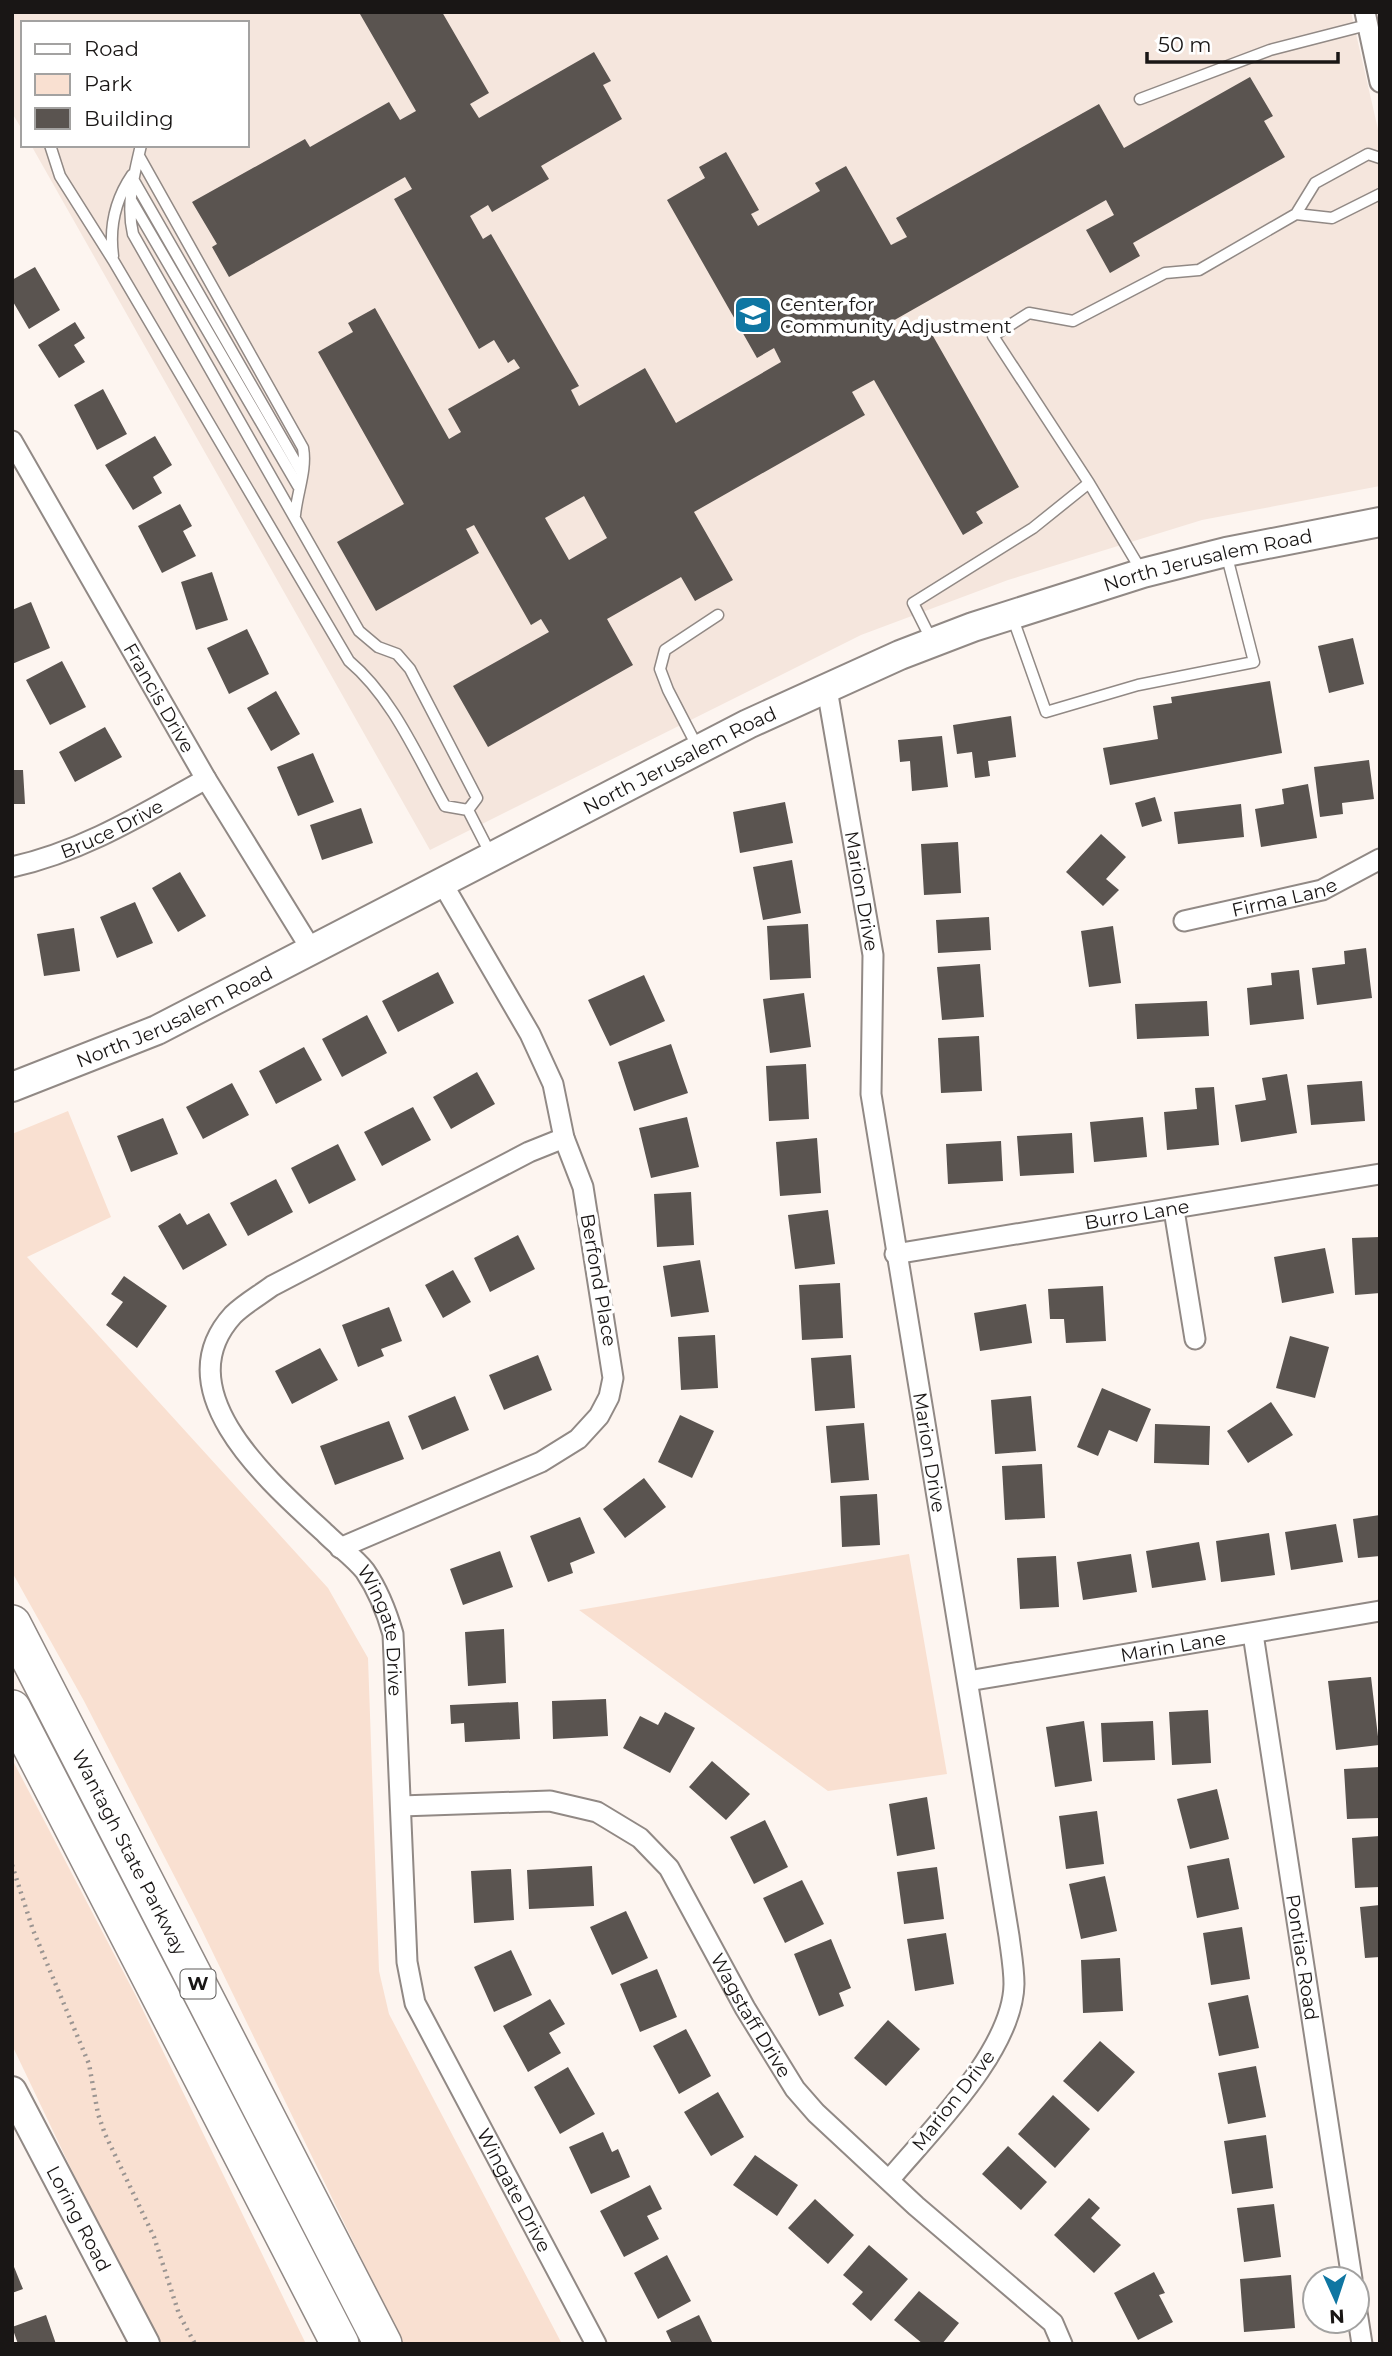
<svg xmlns="http://www.w3.org/2000/svg" width="1392" height="2356" font-family="Montserrat,sans-serif">
  <style>
    .built { fill: #f5e6dd }
    .green { fill: #f9e0d1 }
    .building { fill: #5a5450; fill-rule: evenodd }
    .lines { fill: none; stroke-linecap: round; stroke-linejoin: round }
    .lane-casing { stroke: #918985; stroke-width: 13 }
    .street-casing { stroke: #918985; stroke-width: 23 }
    .secondary-casing { stroke: #918985; stroke-width: 32 }
    .highway-casing { stroke: #918985; stroke-width: 40 }
    .path { stroke: #9b9592; stroke-width: 4.5; stroke-dasharray: 2 5; stroke-linecap: butt }
    .lane { stroke: #fff; stroke-width: 10 }
    .street { stroke: #fff; stroke-width: 19 }
    .secondary { stroke: #fff; stroke-width: 28 }
    .highway { stroke: #fff; stroke-width: 37 }
    .labels { text-anchor: middle; stroke-width: 7; stroke-linejoin: round; paint-order: stroke }
    .shield { fill: #fff; stroke: #5e5c5b; stroke-width: 2 }
    .shield-label { font-size: 18px; font-weight: bold; fill: #191615 }
    .poi-label { font-size: 19px; fill: #191615; stroke: #fff; text-anchor: start }
    .street-label { font-size: 19px; fill: #191615; stroke: #fff }
  </style>
  <rect width="100%" height="100%" fill="#fdf5f0"/>
  <path class="built" d="M 12,12 L 1351,12 L 1380,138 L 1380,486 L 1202,520 L 1008,580 L 861,635 L 430,850 L 31,145 L 247,145 L 247,23 L 23,23 L 23,131 L 12,113 Z"/>
  <path class="green" d="M 68,1111 L 111,1217 L 27,1257 L 328,1588 L 368,1658 L 379,1971 L 389,2014 L 562,2344 L 403,2344 L 196,1918 L 84,1701 L 12,1572 L 12,1134 Z
    M 909,1554 L 947,1774 L 828,1791 L 579,1610 Z
    M 12,1759 L 137,1998 L 306,2344 L 159,2344 L 107,2244 L 12,2045 Z"/>
  <path class="building" d="M 364,12 L 442,12 L 489,93 L 470,104 L 479,118 L 594,52 L 611,81 L 603,85 L 622,119 L 541,166 L 549,179 L 492,212 L 488,205 L 470,216 L 483,239 L 491,234 L 579,386 L 571,390 L 579,406 L 645,368 L 676,423 L 781,362 L 774,348 L 757,358 L 667,200 L 705,178 L 699,167 L 726,152 L 759,210 L 751,214 L 758,226 L 820,191 L 815,183 L 846,166 L 891,245 L 907,237 L 896,218 L 1099,104 L 1124,148 L 1250,77 L 1273,116 L 1264,121 L 1285,157 L 1133,243 L 1140,256 L 1110,273 L 1086,230 L 1114,215 L 1106,200 L 891,322 L 899,337 L 925,322 L 1019,487 L 976,512 L 983,523 L 963,535 L 874,380 L 852,392 L 865,415 L 694,512 L 733,580 L 695,601 L 681,577 L 607,619 L 633,665 L 488,747 L 453,686 L 549,632 L 541,619 L 531,625 L 474,525 L 466,529 L 479,553 L 376,611 L 337,542 L 404,504 L 318,352 L 353,332 L 348,323 L 375,308 L 449,439 L 461,432 L 448,409 L 520,368 L 514,359 L 508,363 L 494,340 L 479,349 L 394,199 L 412,189 L 405,177 L 229,277 L 212,247 L 217,244 L 192,202 L 305,139 L 310,147 L 389,102 L 400,120 L 416,111 L 360,14 ZM 584,496 L 607,538 L 569,560 L 545,518 Z
    M 35,267 L 60,310 L 29,329 L 12,300 L 12,280 Z
    M 75,322 L 85,338 L 74,345 L 85,362 L 59,378 L 38,345 Z
    M 103,389 L 127,434 L 97,450 L 74,405 Z
    M 155,436 L 172,465 L 153,477 L 162,493 L 133,510 L 105,465 Z
    M 180,504 L 192,526 L 183,531 L 196,556 L 162,573 L 138,526 Z
    M 212,572 L 228,620 L 196,630 L 181,582 Z
    M 31,602 L 50,648 L 12,664 L 12,610 Z
    M 247,629 L 269,674 L 229,694 L 207,648 Z
    M 1353,638 L 1364,684 L 1329,693 L 1318,646 Z
    M 62,661 L 86,707 L 50,725 L 26,680 Z
    M 1270,681 L 1282,753 L 1110,785 L 1103,748 L 1158,739 L 1153,706 L 1172,703 L 1171,697 Z
    M 276,691 L 300,734 L 271,751 L 247,708 Z
    M 1011,716 L 1016,757 L 988,761 L 990,776 L 975,778 L 972,752 L 957,754 L 953,725 Z
    M 105,727 L 122,757 L 75,782 L 59,752 Z
    M 942,736 L 948,787 L 912,791 L 910,761 L 900,762 L 898,740 Z
    M 313,753 L 334,802 L 298,816 L 277,767 Z
    M 1369,760 L 1374,799 L 1342,803 L 1343,814 L 1320,817 L 1314,767 Z
    M 12,770 L 23,770 L 25,804 L 12,804 Z
    M 1308,784 L 1317,838 L 1261,847 L 1255,809 L 1284,804 L 1282,789 Z
    M 1155,797 L 1162,821 L 1142,827 L 1135,803 Z
    M 785,802 L 793,843 L 740,853 L 733,812 Z
    M 1241,804 L 1244,837 L 1178,844 L 1174,812 Z
    M 361,808 L 373,843 L 322,860 L 310,825 Z
    M 1101,834 L 1126,857 L 1106,879 L 1119,890 L 1103,906 L 1066,872 Z
    M 958,842 L 961,893 L 924,895 L 921,844 Z
    M 792,860 L 801,913 L 763,920 L 753,867 Z
    M 180,872 L 206,916 L 178,932 L 152,888 Z
    M 135,902 L 153,943 L 117,958 L 100,917 Z
    M 989,917 L 991,950 L 938,953 L 936,920 Z
    M 808,924 L 811,978 L 770,980 L 767,926 Z
    M 1113,926 L 1121,983 L 1089,987 L 1081,931 Z
    M 74,928 L 80,971 L 44,976 L 37,934 Z
    M 1366,948 L 1372,998 L 1317,1005 L 1312,968 L 1345,964 L 1344,951 Z
    M 980,964 L 984,1017 L 942,1020 L 937,967 Z
    M 1299,970 L 1304,1019 L 1250,1025 L 1247,988 L 1272,985 L 1271,973 Z
    M 438,972 L 454,1003 L 398,1032 L 382,1001 Z
    M 644,975 L 665,1021 L 610,1046 L 588,1000 Z
    M 804,993 L 811,1047 L 770,1053 L 763,999 Z
    M 1207,1001 L 1209,1036 L 1137,1039 L 1135,1004 Z
    M 367,1015 L 387,1053 L 342,1077 L 322,1039 Z
    M 979,1036 L 982,1091 L 941,1093 L 938,1038 Z
    M 671,1044 L 688,1093 L 634,1111 L 618,1062 Z
    M 304,1047 L 322,1080 L 276,1104 L 259,1071 Z
    M 806,1064 L 809,1119 L 769,1121 L 766,1066 Z
    M 477,1072 L 495,1104 L 451,1129 L 433,1097 Z
    M 1287,1074 L 1297,1133 L 1241,1142 L 1235,1105 L 1266,1100 L 1262,1078 Z
    M 1362,1081 L 1365,1121 L 1311,1125 L 1307,1085 Z
    M 232,1083 L 249,1115 L 203,1139 L 186,1107 Z
    M 1214,1087 L 1219,1145 L 1167,1150 L 1164,1112 L 1197,1109 L 1195,1088 Z
    M 413,1107 L 431,1140 L 382,1166 L 364,1132 Z
    M 687,1117 L 699,1167 L 651,1178 L 639,1128 Z
    M 1143,1117 L 1147,1157 L 1094,1162 L 1090,1122 Z
    M 163,1118 L 178,1154 L 131,1172 L 117,1136 Z
    M 1072,1133 L 1074,1173 L 1020,1176 L 1017,1136 Z
    M 817,1138 L 821,1193 L 780,1196 L 776,1142 Z
    M 1001,1141 L 1003,1181 L 948,1184 L 946,1144 Z
    M 338,1144 L 356,1180 L 309,1204 L 291,1168 Z
    M 276,1179 L 293,1212 L 248,1236 L 230,1203 Z
    M 691,1192 L 694,1245 L 657,1247 L 654,1194 Z
    M 828,1210 L 835,1264 L 795,1269 L 788,1215 Z
    M 180,1213 L 187,1225 L 209,1213 L 227,1245 L 183,1270 L 158,1226 Z
    M 518,1235 L 535,1269 L 490,1292 L 474,1258 Z
    M 1380,1237 L 1380,1293 L 1355,1295 L 1352,1238 Z
    M 1325,1248 L 1334,1293 L 1282,1303 L 1274,1257 Z
    M 700,1260 L 709,1312 L 671,1317 L 663,1266 Z
    M 453,1270 L 471,1302 L 443,1318 L 425,1285 Z
    M 124,1276 L 167,1306 L 137,1348 L 106,1325 L 123,1302 L 111,1294 Z
    M 840,1283 L 843,1338 L 802,1340 L 799,1285 Z
    M 1103,1286 L 1106,1341 L 1066,1343 L 1064,1319 L 1050,1319 L 1048,1289 Z
    M 1026,1304 L 1032,1343 L 980,1351 L 974,1313 Z
    M 389,1307 L 402,1341 L 381,1349 L 384,1356 L 358,1367 L 342,1325 Z
    M 715,1335 L 718,1388 L 681,1390 L 678,1337 Z
    M 1290,1336 L 1329,1347 L 1315,1398 L 1276,1388 Z
    M 320,1348 L 338,1380 L 292,1404 L 275,1371 Z
    M 538,1355 L 552,1390 L 504,1410 L 489,1375 Z
    M 851,1355 L 855,1408 L 815,1411 L 811,1358 Z
    M 1102,1388 L 1151,1409 L 1137,1442 L 1109,1430 L 1098,1456 L 1077,1447 Z
    M 455,1396 L 469,1430 L 422,1450 L 408,1416 Z
    M 1031,1396 L 1036,1451 L 995,1454 L 991,1400 Z
    M 1271,1402 L 1293,1435 L 1248,1463 L 1227,1431 Z
    M 680,1415 L 714,1431 L 692,1478 L 658,1462 Z
    M 389,1421 L 404,1459 L 335,1485 L 320,1446 Z
    M 864,1423 L 869,1480 L 831,1483 L 826,1426 Z
    M 1155,1424 L 1210,1426 L 1209,1465 L 1154,1463 Z
    M 1042,1464 L 1045,1518 L 1005,1520 L 1002,1466 Z
    M 644,1478 L 666,1507 L 625,1538 L 603,1509 Z
    M 877,1494 L 880,1545 L 842,1547 L 840,1496 Z
    M 1380,1515 L 1380,1556 L 1358,1558 L 1353,1519 Z
    M 580,1517 L 595,1553 L 570,1563 L 573,1573 L 548,1582 L 530,1536 Z
    M 1336,1524 L 1343,1562 L 1291,1570 L 1285,1532 Z
    M 1269,1533 L 1275,1575 L 1221,1582 L 1216,1541 Z
    M 1199,1542 L 1206,1580 L 1152,1588 L 1146,1551 Z
    M 500,1551 L 513,1587 L 463,1605 L 450,1569 Z
    M 1131,1554 L 1137,1592 L 1083,1600 L 1077,1562 Z
    M 1056,1556 L 1059,1607 L 1020,1609 L 1017,1558 Z
    M 504,1629 L 506,1683 L 468,1686 L 465,1632 Z
    M 1371,1677 L 1379,1745 L 1336,1750 L 1328,1681 Z
    M 606,1699 L 608,1736 L 553,1739 L 552,1701 Z
    M 518,1702 L 520,1739 L 465,1742 L 464,1723 L 451,1724 L 450,1705 Z
    M 1208,1710 L 1211,1763 L 1172,1765 L 1169,1712 Z
    M 665,1712 L 695,1728 L 670,1773 L 623,1748 L 640,1716 L 658,1725 Z
    M 1084,1721 L 1092,1781 L 1055,1787 L 1046,1727 Z
    M 1153,1721 L 1155,1760 L 1103,1762 L 1101,1723 Z
    M 712,1761 L 750,1794 L 726,1820 L 689,1787 Z
    M 1380,1767 L 1380,1818 L 1347,1819 L 1344,1769 Z
    M 1217,1789 L 1229,1839 L 1190,1849 L 1177,1799 Z
    M 927,1797 L 935,1849 L 897,1856 L 889,1804 Z
    M 1097,1811 L 1104,1864 L 1066,1869 L 1059,1816 Z
    M 765,1820 L 788,1867 L 754,1884 L 730,1837 Z
    M 1380,1836 L 1380,1887 L 1355,1888 L 1352,1838 Z
    M 1229,1858 L 1239,1909 L 1197,1918 L 1187,1866 Z
    M 592,1866 L 594,1906 L 529,1909 L 527,1870 Z
    M 937,1867 L 944,1919 L 904,1924 L 897,1872 Z
    M 511,1869 L 514,1920 L 474,1923 L 471,1871 Z
    M 1105,1876 L 1117,1931 L 1081,1939 L 1069,1884 Z
    M 802,1880 L 824,1924 L 785,1943 L 763,1898 Z
    M 1380,1905 L 1380,1957 L 1365,1958 L 1360,1907 Z
    M 626,1911 L 648,1958 L 612,1975 L 590,1927 Z
    M 1242,1927 L 1250,1979 L 1211,1985 L 1203,1933 Z
    M 946,1933 L 954,1984 L 915,1991 L 907,1939 Z
    M 831,1939 L 851,1988 L 839,1993 L 844,2006 L 819,2016 L 794,1954 Z
    M 511,1950 L 532,1995 L 494,2012 L 474,1967 Z
    M 1120,1958 L 1123,2011 L 1083,2013 L 1081,1960 Z
    M 657,1969 L 677,2017 L 640,2032 L 620,1984 Z
    M 1248,1995 L 1259,2048 L 1219,2056 L 1208,2003 Z
    M 550,1999 L 565,2024 L 549,2033 L 561,2053 L 528,2072 L 503,2026 Z
    M 888,2020 L 920,2049 L 886,2086 L 854,2058 Z
    M 686,2029 L 711,2076 L 679,2094 L 653,2046 Z
    M 1100,2041 L 1135,2072 L 1098,2112 L 1063,2081 Z
    M 1256,2066 L 1266,2117 L 1228,2124 L 1218,2073 Z
    M 568,2067 L 595,2114 L 560,2134 L 534,2087 Z
    M 718,2092 L 744,2137 L 711,2156 L 684,2112 Z
    M 1053,2095 L 1090,2129 L 1055,2168 L 1018,2134 Z
    M 603,2132 L 612,2152 L 618,2149 L 630,2177 L 591,2194 L 569,2147 Z
    M 1266,2135 L 1273,2188 L 1232,2194 L 1224,2141 Z
    M 1008,2146 L 1047,2182 L 1021,2210 L 982,2174 Z
    M 755,2155 L 798,2185 L 777,2216 L 733,2185 Z
    M 650,2185 L 662,2209 L 647,2216 L 659,2239 L 624,2257 L 600,2211 Z
    M 1089,2198 L 1100,2208 L 1091,2218 L 1121,2245 L 1094,2273 L 1054,2235 Z
    M 815,2199 L 854,2235 L 828,2264 L 788,2228 Z
    M 1274,2204 L 1281,2257 L 1244,2262 L 1237,2208 Z
    M 869,2245 L 908,2279 L 871,2321 L 852,2304 L 863,2292 L 843,2275 Z
    M 667,2255 L 691,2301 L 658,2319 L 634,2273 Z
    M 12,2262 L 23,2289 L 12,2293 Z
    M 1154,2272 L 1165,2293 L 1159,2295 L 1173,2322 L 1138,2340 L 1114,2293 Z
    M 1291,2275 L 1295,2328 L 1244,2332 L 1240,2279 Z
    M 919,2291 L 959,2323 L 942,2344 L 923,2344 L 894,2320 Z
    M 46,2315 L 56,2344 L 18,2344 L 12,2327 Z
    M 699,2315 L 713,2344 L 672,2344 L 666,2331 Z"/>
  <g class="lines">
    <defs>
      <path id="lane" d="M 1140,99 L 1270,50 L 1367,25
        M 50,145 L 60,176 L 113,260 L 349,661 C 393,698 417,756 445,806 L 468,810
        M 141,145 C 134,175 126,204 133,234 L 359,631 L 378,647 L 397,654 L 410,669 L 477,798 L 468,810
        M 139,156 L 303,448 C 307,469 297,493 295,515
        M 1380,158 L 1368,154 L 1315,183 L 1296,214 L 1332,218 L 1380,194
        M 133,179 L 302,473
        M 131,200 L 298,486
        M 113,256 C 109,226 115,200 132,175
        M 1141,570 L 1089,483 L 993,336 L 1029,313 L 1073,321 L 1165,273 L 1199,270 L 1296,214
        M 1012,616 L 1046,712 L 1138,685 L 1254,662 L 1226,553
        M 931,639 L 913,603 L 1033,528 L 1089,483
        M 698,748 L 668,690 L 660,669 L 665,650 L 718,615
        M 468,810 L 491,855"/>
      <g id="street">
        <path d="M 1365,12 L 1380,82"/>
        <path id="s1" d="M 12,441 L 206,779 L 311,949"/>
        <path id="s2" d="M 827,689 L 873,955 L 871,1094 L 1009,1936 C 1011,1952 1014,1968 1014,1984 C 1013,2050 931,2130 890,2179"/>
        <path id="s3" d="M 12,867 C 84,851 143,814 206,779"/>
        <path id="s4" d="M 1184,921 L 1322,890 L 1380,859"/>
        <path id="s5" d="M 564,1138 L 529,1152 L 272,1286 C 260,1295 244,1304 233,1315 C 163,1392 272,1484 326,1534 C 338,1546 355,1558 365,1571 C 378,1590 387,1613 393,1634 L 407,1962 L 415,2003 L 596,2344"/>
        <path d="M 1174,1210 L 1195,1339"/>
        <path id="s6" d="M 895,1254 L 1380,1174"/>
        <path d="M 340,1548 L 541,1462 L 578,1439 L 599,1416 L 609,1397 L 613,1378 L 583,1187 L 564,1138 L 553,1084 L 530,1034 L 441,881"/>
        <path id="s7" d="M 1253,1634 L 1352,2279"/>
        <path id="s8" d="M 968,1681 L 1380,1611"/>
        <path id="s9" d="M 401,1806 L 550,1801 L 597,1812 L 640,1838 L 669,1868 L 745,2008 L 795,2089 L 816,2113 L 916,2206 L 1053,2323 L 1062,2344"/>
        <path d="M 1357,2312 L 1362,2344"/>
      </g>
      <g id="secondary">
        <path id="s10" d="M 12,1087 L 157,1030 L 748,724 L 900,655 L 973,627 L 1143,573 L 1226,552 L 1380,522"/>
        <path id="s11" d="M 12,2091 L 145,2344"/>
      </g>
      <g id="highway">
        <path id="s12" d="M 12,1624 L 383,2344"/>
        <path d="M 12,1709 L 340,2344"/>
      </g>
    </defs>
    <use href="#lane" class="lane-casing"/>
    <use href="#street" class="street-casing"/>
    <use href="#secondary" class="secondary-casing"/>
    <use href="#highway" class="highway-casing"/>
    <path class="path" d="M 12,1865 L 33,1930 L 89,2064 L 98,2114 L 105,2134 L 154,2237 L 179,2314 L 195,2344"/>
    <use href="#lane" class="lane"/>
    <use href="#street" class="street"/>
    <use href="#secondary" class="secondary"/>
    <use href="#highway" class="highway"/>
  </g>
  <defs>
    <symbol id="school-square" viewBox="-11 -11 22 22"><rect x="-9" y="-9" width="18" height="18" rx="4" fill="#0f76a2" stroke="#fff"/><path d="M0-5L7-2L0 1L-7-2ZM-4 1L0 2.5L4 1V4Q0 6-4 4Z" fill="#fff"/></symbol>
  </defs>
  <g fill-rule="evenodd">
    <use href="#school-square" x="731" y="293" width="44" height="44"/>
  </g>
  <g class="labels">
    <rect class="shield" x="180.5" y="1969.5" width="35" height="29" rx="5"/>
    <g class="shield-label">
      <text x="198" y="1990">W</text>
    </g>
    <g class="poi-label">
      <text x="780" y="311">Center for<tspan x="780" dy="22">Community Adjustment</tspan></text>
    </g>
    <g class="street-label">
      <text dy="7" stroke="none"><textPath href="#s10" startOffset="1311">North Jerusalem Road</textPath></text>
      <text dy="7" stroke="none"><textPath href="#s1" startOffset="296">Francis Drive</textPath></text>
      <text dy="7" stroke="none"><textPath href="#s10" startOffset="744">North Jerusalem Road</textPath></text>
      <text dy="7" stroke="none"><textPath href="#s3" startOffset="107">Bruce Drive</textPath></text>
      <text dy="7" stroke="none"><textPath href="#s2" startOffset="205">Marion Drive</textPath></text>
      <text dy="7" stroke="none"><textPath href="#s4" startOffset="103">Firma Lane</textPath></text>
      <text dy="7" stroke="none"><textPath href="#s10" startOffset="177">North Jerusalem Road</textPath></text>
      <text dy="7" stroke="none"><textPath href="#s6" startOffset="245">Burro Lane</textPath></text>
      <text transform="translate(599 1280) rotate(80)" y="7">Berfond Place</text>
      <text dy="7" stroke="none"><textPath href="#s2" startOffset="772">Marion Drive</textPath></text>
      <text dy="7" stroke="none"><textPath href="#s5" startOffset="760">Wingate Drive</textPath></text>
      <text dy="7" stroke="none"><textPath href="#s8" startOffset="208">Marin Lane</textPath></text>
      <text dy="7" stroke="none"><textPath href="#s12" startOffset="257">Wantagh State Parkway</textPath></text>
      <text dy="7" stroke="none"><textPath href="#s7" startOffset="327">Pontiac Road</textPath></text>
      <text dy="7" stroke="none"><textPath href="#s9" startOffset="458">Wagstaff Drive</textPath></text>
      <text transform="translate(953 2100) rotate(-52)" y="7">Marion Drive</text>
      <text dy="7" stroke="none"><textPath href="#s5" startOffset="1348">Wingate Drive</textPath></text>
      <text dy="7" stroke="none"><textPath href="#s11" startOffset="144">Loring Road</textPath></text>
    </g>
  </g>
  <rect width="1392" height="2356" fill="none" stroke="#191615" stroke-width="28"/>
  <rect x="21" y="21" width="228" height="126" fill="#ffffff" stroke="#a3a2a1" stroke-width="2"/>
  <rect x="35" y="44" width="35" height="10" fill="#ffffff" stroke="#a3a2a1" stroke-width="2"/>
  <text x="84" y="56" font-size="21" fill="#191615">Road</text>
  <rect x="35" y="74" width="35" height="21" fill="#f9e0d1" stroke="#a3a2a1" stroke-width="2"/>
  <text x="84" y="91" font-size="21" fill="#191615">Park</text>
  <rect x="35" y="108" width="35" height="21" fill="#5a5450" stroke="#a3a2a1" stroke-width="2"/>
  <text x="84" y="126" font-size="21" fill="#191615">Building</text>
  <g transform="translate(1336 2300) rotate(177)"><circle r="33" fill="#ffffff" stroke="#a3a2a1" stroke-width="2"/>
  <path d="M0-5L12 26L0 18L-12 26Z" fill="#0f76a2"/>
  <text y="-10" font-size="19" font-weight="bold" text-anchor="middle" fill="#191615">N</text>
  </g>
  <path d="M1147 52v10h191v-10" fill="none" stroke="#191615" stroke-width="3.5"/>
  <text x="1158" y="52" font-size="21" fill="#191615" stroke="#ffffff" stroke-width="5" paint-order="stroke">50 m</text>
</svg>
